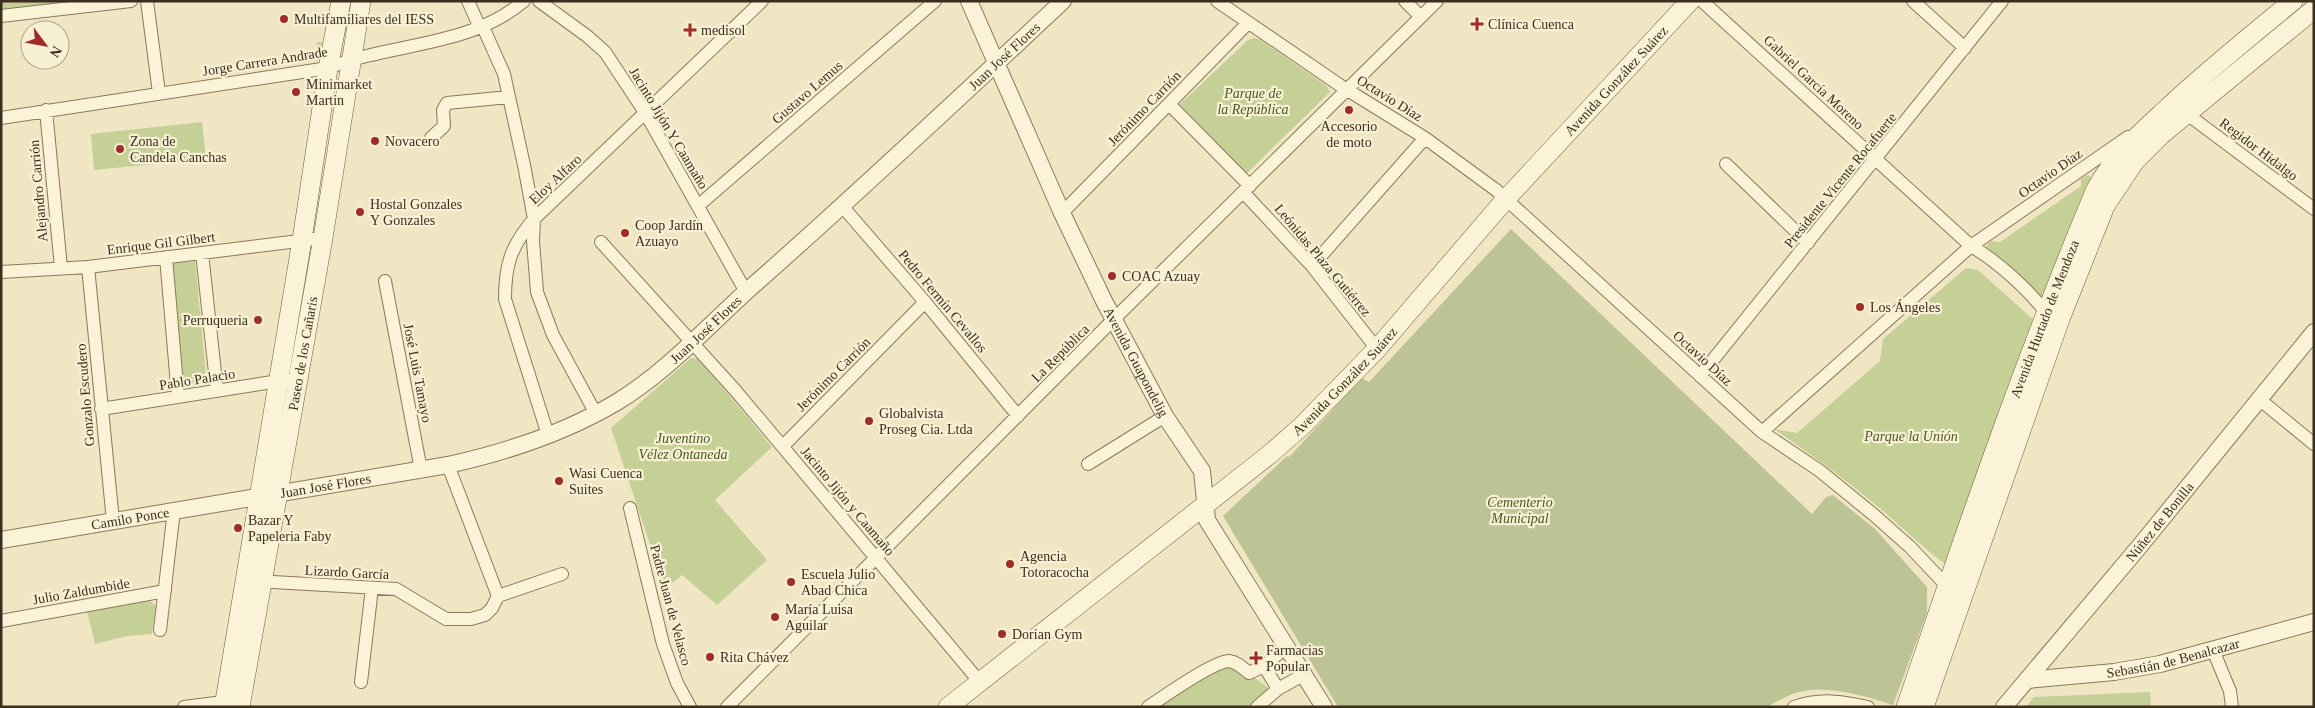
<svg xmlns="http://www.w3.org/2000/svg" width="2315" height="708" font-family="Georgia,serif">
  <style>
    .green { fill: #c5d097 }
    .cemetery { fill: #bcc496 }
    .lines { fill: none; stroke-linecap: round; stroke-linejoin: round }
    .minor-casing { stroke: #8c7859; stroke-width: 14 }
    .tertiary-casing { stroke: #8c7859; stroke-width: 18 }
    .secondary-casing { stroke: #6e593c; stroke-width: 20 }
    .minor { stroke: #fbf3d8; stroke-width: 12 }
    .tertiary { stroke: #fbf3d8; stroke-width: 16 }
    .secondary { stroke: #fbf3d8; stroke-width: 19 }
    .poi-dot { fill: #9f2d25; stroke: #f8f0d4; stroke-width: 2 }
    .labels { text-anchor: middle; stroke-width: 4.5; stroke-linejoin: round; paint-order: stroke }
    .poi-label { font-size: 14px; fill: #3c2e1e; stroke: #f8f0d4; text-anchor: start }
    .street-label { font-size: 14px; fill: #3c2e1e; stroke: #f8f0d4 }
    .park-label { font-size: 14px; font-style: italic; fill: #485923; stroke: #f8f0d4 }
  </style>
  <rect width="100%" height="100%" fill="#f1e6c4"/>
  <path class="green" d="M 1,1 L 76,1 L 1,12 Z
    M 1254,38 L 1259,39 L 1327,86 L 1330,92 L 1244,176 L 1177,107 L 1248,40 Z
    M 317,42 L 327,43 L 324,59 L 314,61 Z
    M 202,122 L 206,159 L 94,170 L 91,134 Z
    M 2087,175 L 2092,177 L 2093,181 L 2045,296 L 2039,297 L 1985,250 L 1985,247 L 1991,241 L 2000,242 L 2081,186 L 2081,179 Z
    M 195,261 L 207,384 L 184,386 L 172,263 Z
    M 1966,268 L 1978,270 L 2037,323 L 1945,564 C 1920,546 1899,524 1876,505 C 1843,478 1809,453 1774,429 L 1797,433 L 1880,361 L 1883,339 Z
    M 691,358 L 699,359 L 772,447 L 715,500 L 767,560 L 717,605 L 682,575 L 665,589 L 611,428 Z
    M 149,600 L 156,606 L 152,634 L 127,636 L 95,644 L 87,611 Z
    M 1228,667 L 1249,674 L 1270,689 L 1255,707 L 1157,707 L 1217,669 Z
    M 2150,692 L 2151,707 L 2026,707 L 2034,697 Z"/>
  <path class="cemetery" d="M 1511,229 L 1812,514 L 1826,497 L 1833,495 L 1875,529 L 1927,587 L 1927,613 L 1893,705 C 1860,695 1821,682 1788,696 C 1781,699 1774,703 1767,707 L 1338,707 L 1223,516 L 1287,456 L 1289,457 L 1362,378 L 1369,382 Z"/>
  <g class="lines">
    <defs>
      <path id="minor" d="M 147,1 L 159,93
        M 468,1 L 480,28
        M 539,1 L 587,36 L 605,52 L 646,114 L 746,292
        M 1217,1 L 1341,86 L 1425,138 L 1496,190 L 1762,432 L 1820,471 L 1874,515 L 1910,547 L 1947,586
        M 1405,1 L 1421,17
        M 1702,1 L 1971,246 C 1997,261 2029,290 2047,314
        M 1913,1 L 1965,48
        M 1,16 L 131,1
        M 483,27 L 504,74 L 524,165 L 534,219 L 533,241 L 537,292 L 553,335 L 596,414
        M 1169,104 L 1250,186
        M 46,110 L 61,268
        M 2187,114 L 2314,209
        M 1,118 L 328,68 C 393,42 468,48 524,1
        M 431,138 L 444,126 L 443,110 L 447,103 L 509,97
        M 1726,164 L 1808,243
        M 1244,193 L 1312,266 L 1377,349
        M 699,205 L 935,1
        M 843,207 L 925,302 L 1018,416
        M 1062,213 L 1248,23
        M 601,242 L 735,390 L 979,681
        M 202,253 L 217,391
        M 166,257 L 178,397
        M 1312,266 L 1425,138
        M 88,267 L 113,521
        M 1,272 L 88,267 L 323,238
        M 385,281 L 421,470
        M 1700,376 L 2002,1
        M 2259,399 L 2314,444
        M 101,409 L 285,380
        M 1762,432 L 1971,246 L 2128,137
        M 548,435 L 505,299 C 505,264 511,246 534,219 L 762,1
        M 783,446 L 925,302
        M 1088,464 L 1165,416
        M 630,508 L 663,644 L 677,683 L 690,707
        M 255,581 L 396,589 L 446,619 L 471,619 L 485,615 L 492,608 L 498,596 L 448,465
        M 498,596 L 562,574
        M 1,621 L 165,591
        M 160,630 L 174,510
        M 2213,650 L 2230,691 L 2232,707
        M 1264,666 L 1278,689
        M 361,682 L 372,588
        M 184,707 L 231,701
        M 727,707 L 1113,320 L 1437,1
        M 1148,707 C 1163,697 1214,661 1229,661 C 1237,662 1243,668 1249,673 L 1264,666 L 1286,647
        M 1257,707 L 1278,689 L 1303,675
        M 1794,707 C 1819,698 1842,701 1868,707"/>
      <g id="tertiary">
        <path id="s1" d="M 969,1 L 1062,213 L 1104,301 L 1165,416 L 1202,471 L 1207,520 L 1324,707"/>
        <path id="s2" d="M 1,540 L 448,465 C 507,452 565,433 617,402 C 665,373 706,328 748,290 C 855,196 959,98 1063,1"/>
        <path id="s3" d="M 2027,680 L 2114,672 L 2160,664 L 2314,622"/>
        <path id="s4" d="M 2004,707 L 2139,547 L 2314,332"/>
      </g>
      <g id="secondary">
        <path d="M 224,707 L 302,240 L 328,68 L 341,1"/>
        <path id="s5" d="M 240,707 L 323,238 L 361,1"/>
        <path id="s6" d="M 948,707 L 1270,454 L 1302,426 L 1377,349 L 1505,200 L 1690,1"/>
        <path id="s7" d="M 1906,707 C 1965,533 2025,358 2096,189 C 2113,158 2136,137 2161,114 C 2203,74 2248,38 2293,1"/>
        <path d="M 1924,707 L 2060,319 L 2105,206 L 2135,161 L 2161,135 L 2313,10"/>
      </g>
    </defs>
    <use href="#minor" class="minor-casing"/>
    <use href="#tertiary" class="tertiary-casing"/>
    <use href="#secondary" class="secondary-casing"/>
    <use href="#minor" class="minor"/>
    <use href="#tertiary" class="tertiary"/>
    <use href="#secondary" class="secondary"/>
  </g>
  <g class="poi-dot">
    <circle cx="284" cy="19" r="5"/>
    <path d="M1474.5 16.5h5v5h5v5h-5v5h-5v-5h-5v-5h5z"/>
    <path d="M687.5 22.5h5v5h5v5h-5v5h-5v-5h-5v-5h5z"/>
    <circle cx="296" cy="92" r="5"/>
    <circle cx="1349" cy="110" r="5"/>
    <circle cx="375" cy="141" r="5"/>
    <circle cx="120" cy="149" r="5"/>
    <circle cx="360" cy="212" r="5"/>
    <circle cx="625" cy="233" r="5"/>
    <circle cx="1112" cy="276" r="5"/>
    <circle cx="1860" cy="307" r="5"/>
    <circle cx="258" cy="320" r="5"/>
    <circle cx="869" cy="421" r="5"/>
    <circle cx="559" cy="481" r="5"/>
    <circle cx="238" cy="528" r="5"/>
    <circle cx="1010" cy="564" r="5"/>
    <circle cx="791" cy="582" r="5"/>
    <circle cx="775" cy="617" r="5"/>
    <circle cx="1002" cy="634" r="5"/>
    <circle cx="710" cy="657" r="5"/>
    <path d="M1253.5 650.5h5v5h5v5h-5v5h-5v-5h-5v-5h5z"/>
  </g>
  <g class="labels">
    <g class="poi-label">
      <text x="294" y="24">Multifamiliares del IESS</text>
      <text x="1488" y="29">Clínica Cuenca</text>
      <text x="701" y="35">medisol</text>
      <text x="306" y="89">Minimarket<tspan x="306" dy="16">Martin</tspan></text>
      <text x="1349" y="131" text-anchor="middle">Accesorio<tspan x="1349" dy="16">de moto</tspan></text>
      <text x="130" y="146">Zona de<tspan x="130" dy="16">Candela Canchas</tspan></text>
      <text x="385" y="146">Novacero</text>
      <text x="370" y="209">Hostal Gonzales<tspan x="370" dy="16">Y Gonzales</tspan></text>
      <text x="635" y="230">Coop Jardín<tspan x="635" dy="16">Azuayo</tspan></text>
      <text x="1122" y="281">COAC Azuay</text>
      <text x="1870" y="312">Los Ángeles</text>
      <text x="248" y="325" text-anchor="end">Perruqueria</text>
      <text x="879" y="418">Globalvista<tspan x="879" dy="16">Proseg Cia. Ltda</tspan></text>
      <text x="569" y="478">Wasi Cuenca<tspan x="569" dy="16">Suites</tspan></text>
      <text x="248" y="525">Bazar Y<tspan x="248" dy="16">Papeleria Faby</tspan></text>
      <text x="1020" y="561">Agencia<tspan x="1020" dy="16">Totoracocha</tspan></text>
      <text x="801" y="579">Escuela Julio<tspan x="801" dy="16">Abad Chica</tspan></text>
      <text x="785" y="614">María Luisa<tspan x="785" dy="16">Aguilar</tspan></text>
      <text x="1012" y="639">Dorian Gym</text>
      <text x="1266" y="655">Farmacias<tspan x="1266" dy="16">Popular</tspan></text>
      <text x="720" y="662">Rita Chávez</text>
    </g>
    <g class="street-label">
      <text dy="5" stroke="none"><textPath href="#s2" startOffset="1154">Juan José Flores</textPath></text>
      <text transform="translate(265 61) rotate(-9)" y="5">Jorge Carrera Andrade</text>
      <text dy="5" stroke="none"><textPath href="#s6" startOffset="919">Avenida González Suárez</textPath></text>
      <text transform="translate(1814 82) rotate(43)" y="5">Gabriel García Moreno</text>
      <text transform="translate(807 92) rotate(-41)" y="5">Gustavo Lemus</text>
      <text transform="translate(1390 98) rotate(32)" y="5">Octavio Díaz</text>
      <text transform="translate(1144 108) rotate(-46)" y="5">Jerónimo Carrión</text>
      <text transform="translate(669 128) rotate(59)" y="5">Jacinto Jijón Y Caamaño</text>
      <text transform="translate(2259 149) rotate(37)" y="5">Regidor Hidalgo</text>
      <text transform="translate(2050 173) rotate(-35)" y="5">Octavio Díaz</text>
      <text transform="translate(555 179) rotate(-43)" y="5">Eloy Alfaro</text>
      <text transform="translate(1840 180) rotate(-51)" y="5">Presidente Vicente Rocafuerte</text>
      <text transform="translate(38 191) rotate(-95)" y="5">Alejandro Carrión</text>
      <text transform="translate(161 243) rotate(-7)" y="5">Enrique Gil Gilbert</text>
      <text transform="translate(1323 260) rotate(50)" y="5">Leónidas Plaza Gutiérrez</text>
      <text transform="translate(943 301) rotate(50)" y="5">Pedro Fermín Cevallos</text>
      <text dy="5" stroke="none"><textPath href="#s7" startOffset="412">Avenida Hurtado de Mendoza</textPath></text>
      <text dy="5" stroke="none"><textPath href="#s2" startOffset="749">Juan José Flores</textPath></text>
      <text transform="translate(1060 353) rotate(-45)" y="5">La República</text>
      <text dy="5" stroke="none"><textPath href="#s5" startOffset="359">Paseo de los Cañaris</textPath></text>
      <text transform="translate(1703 358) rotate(42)" y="5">Octavio Díaz</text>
      <text dy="5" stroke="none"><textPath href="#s1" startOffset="398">Avenida Guapondelig</textPath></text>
      <text transform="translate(418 373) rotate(79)" y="5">José Luis Tamayo</text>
      <text transform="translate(833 374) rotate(-45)" y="5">Jerónimo Carrión</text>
      <text transform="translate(197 379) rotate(-9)" y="5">Pablo Palacio</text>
      <text dy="5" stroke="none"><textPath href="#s6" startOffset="514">Avenida González Suárez</textPath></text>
      <text transform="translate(85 395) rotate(-95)" y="5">Gonzalo Escudero</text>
      <text dy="5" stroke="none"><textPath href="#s2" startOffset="329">Juan José Flores</textPath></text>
      <text transform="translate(848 501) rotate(50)" y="5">Jacinto Jijón y Caamaño</text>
      <text dy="5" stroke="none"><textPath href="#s2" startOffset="131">Camilo Ponce</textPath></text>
      <text dy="5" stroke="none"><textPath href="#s4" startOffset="242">Núñez de Bonilla</textPath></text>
      <text transform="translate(347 572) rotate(3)" y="5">Lizardo García</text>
      <text transform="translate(81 591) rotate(-10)" y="5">Julio Zaldumbide</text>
      <text transform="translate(671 605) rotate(75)" y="5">Padre Juan de Velasco</text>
      <text dy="5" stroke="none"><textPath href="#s3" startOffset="148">Sebastián de Benalcazar</textPath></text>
    </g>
    <g class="park-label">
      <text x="1253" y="98">Parque de<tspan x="1253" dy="16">la República</tspan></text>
      <text x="1911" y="441">Parque la Unión</text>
      <text x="683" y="443">Juventino<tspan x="683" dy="16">Vélez Ontaneda</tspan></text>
      <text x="1520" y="507">Cementerio<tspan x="1520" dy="16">Municipal</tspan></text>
    </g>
  </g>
  <rect width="2315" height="708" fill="none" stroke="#3c2e1e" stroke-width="5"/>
  <g transform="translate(45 45) rotate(122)"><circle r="24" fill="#f8f0d4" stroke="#ada28b"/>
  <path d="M0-4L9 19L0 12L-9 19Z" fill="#9f2d25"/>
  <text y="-8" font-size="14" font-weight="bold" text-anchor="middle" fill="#3c2e1e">N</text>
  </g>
</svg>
